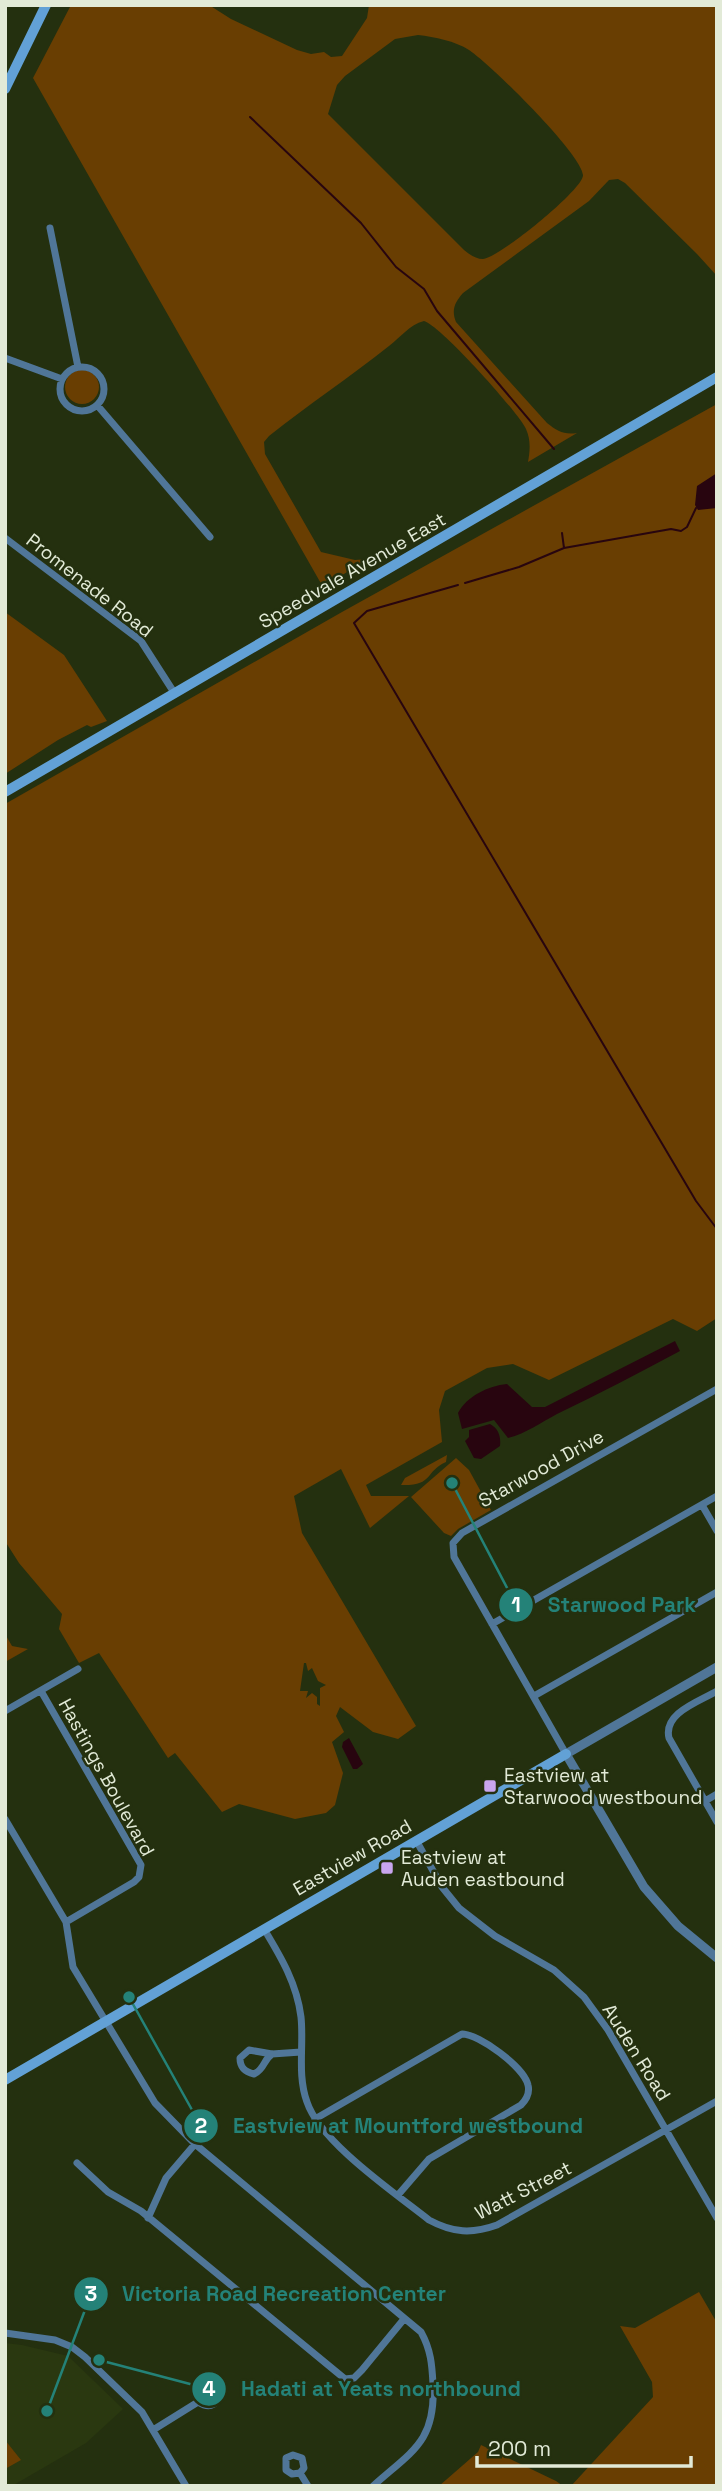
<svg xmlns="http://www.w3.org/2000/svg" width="722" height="2491" font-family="'Space Grotesk',sans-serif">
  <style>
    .built { fill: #2a3810 }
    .green { fill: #693e02; fill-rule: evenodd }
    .water { fill: #28050f }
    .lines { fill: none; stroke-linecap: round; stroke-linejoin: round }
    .stream { stroke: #28050f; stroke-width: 2 }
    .minor { stroke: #507698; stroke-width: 7 }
    .tertiary { stroke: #507698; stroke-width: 9 }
    .secondary { stroke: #62a1d6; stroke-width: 10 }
    .poi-dot { fill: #c9a5ee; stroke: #24300f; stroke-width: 2.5 }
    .labels { text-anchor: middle; stroke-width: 5; stroke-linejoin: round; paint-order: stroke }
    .street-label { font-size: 19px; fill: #e2ead7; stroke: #24300f }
    .poi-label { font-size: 19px; fill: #e2ead7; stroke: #24300f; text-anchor: start }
    .leader { fill: none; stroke: #248278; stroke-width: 2.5 }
    .callout-dot { fill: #248278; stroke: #24300f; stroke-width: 2.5 }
    .mark-label { font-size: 21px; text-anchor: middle; font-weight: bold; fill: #fff }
    .callout-label { font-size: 21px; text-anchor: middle; font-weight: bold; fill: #248278; stroke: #24300f; stroke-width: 5; stroke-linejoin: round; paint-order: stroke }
  </style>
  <rect width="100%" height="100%" fill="#24300f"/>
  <path class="built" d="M 5,2343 L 22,2345 L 68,2356 L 123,2409 L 86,2443 L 12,2486 L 5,2486 Z"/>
  <path class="green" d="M 71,5 L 209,5 L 231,19 L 297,50 L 311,54 L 324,52 L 331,57 L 342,56 L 367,18 L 369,5 L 717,5 L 717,276 L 697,254 L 625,183 L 618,179 L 609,180 L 589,201 L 463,293 C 455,302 451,310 456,322 L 547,423 C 557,431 564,435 577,433 L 528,462 C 530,451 531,440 526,429 C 518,412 441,326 424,321 C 409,325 401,337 389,346 C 350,377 308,405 269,436 L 264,442 L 265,454 L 321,552 L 355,560 L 368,559 L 323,587 L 33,78 ZM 418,35 C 435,37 455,41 469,50 C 489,63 582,154 583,175 C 584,189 499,258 483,259 C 476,259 470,255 464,250 L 328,114 L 337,85 L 345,76 L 395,39 Z
    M65 387a17 17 0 1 1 34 0a17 17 0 1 1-34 0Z
    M 717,404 L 717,1318 L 697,1331 L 673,1319 L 549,1380 L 513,1364 L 487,1368 L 445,1391 L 439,1410 L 442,1442 L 366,1485 L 371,1496 L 409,1496 L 370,1528 L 341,1469 L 294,1496 L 302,1533 L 416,1726 L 398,1739 L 373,1732 L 340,1707 L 336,1716 L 344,1732 L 332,1742 L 343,1773 L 335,1805 L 326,1813 L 295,1819 L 239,1804 L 222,1812 L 175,1753 L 168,1758 L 99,1653 L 79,1663 L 59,1629 L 62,1614 L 19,1563 L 5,1541 L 5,804 L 342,612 ZM 304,1663 L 306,1663 L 308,1671 L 312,1668 L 318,1681 L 326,1685 L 320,1688 L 320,1706 L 317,1704 L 317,1697 L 312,1693 L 306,1698 L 308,1691 L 300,1691 Z
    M 5,612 L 64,655 L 107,721 L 91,727 L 87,725 L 58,740 L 5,774 Z
    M 447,1455 L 446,1462 C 424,1472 434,1486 401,1485 L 405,1478 Z
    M 456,1458 L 469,1470 L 491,1510 L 458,1529 L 451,1536 L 444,1533 L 411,1497 Z
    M 5,1634 L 12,1646 L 28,1649 L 5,1662 Z
    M 699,2292 L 717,2323 L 717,2486 L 571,2486 L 653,2397 L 652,2382 L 620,2326 L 635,2328 Z
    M 5,2440 L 21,2460 L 5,2469 Z
    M 481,2445 L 556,2481 L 563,2486 L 439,2486 L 478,2452 Z"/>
  <path class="water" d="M 717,473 L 717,508 L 698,510 L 695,505 L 697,486 Z
    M 675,1341 L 680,1351 C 639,1373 599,1394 557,1414 C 540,1423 527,1433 508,1438 L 494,1420 L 462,1429 L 458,1413 C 467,1396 488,1386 507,1384 L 532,1407 L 545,1407 Z
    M 490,1424 C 499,1429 501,1437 500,1446 L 481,1459 L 474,1458 L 465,1441 L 469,1437 L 469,1430 Z
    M 349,1738 L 363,1764 L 357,1769 L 353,1769 L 342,1747 L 343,1742 Z"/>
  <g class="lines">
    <path class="stream" d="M 250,117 L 361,223 L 396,267 L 424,289 L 437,311 L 554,449
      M 564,548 L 671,529 L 681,531 L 687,527 L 696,508
      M 465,583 L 519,567 L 564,548 L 562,533
      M 458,585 L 367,611 L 354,623 L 696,1201 L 717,1229"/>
    <path class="minor" d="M 50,228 L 78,367
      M 5,358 L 62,379
      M60 389a22 22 0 1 1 44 0a22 22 0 1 1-44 0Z
      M 97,405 L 210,537
      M 5,538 L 141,641 L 175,694
      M 702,1505 L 717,1531
      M 492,1624 L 717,1496
      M 41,1691 L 141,1865 L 139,1877 L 134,1882 L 66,1922
      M 717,1691 C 698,1702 663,1713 669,1738 L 717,1822
      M 534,1696 L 717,1592
      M 5,1711 L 78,1669
      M 566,1754 L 454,1557 L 453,1543 L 462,1533 L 717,1389
      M 705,1801 L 717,1794
      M 5,1819 L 66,1922 L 73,1967 L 155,2103 L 195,2144 L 421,2332 C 431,2350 432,2365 433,2384 C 436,2442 412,2451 373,2486
      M 416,1840 L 442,1887 L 459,1908 L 495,1936 L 554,1970 L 584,1997 L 608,2030 L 717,2218
      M 264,1929 C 281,1957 297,1984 301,2017 C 304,2045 297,2075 307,2102 C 320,2142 395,2193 429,2220 C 453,2233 472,2234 497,2225 L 717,2101
      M 272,2054 C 263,2060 265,2069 254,2074 C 245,2072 240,2068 240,2058 L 249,2050 L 272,2054 L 301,2052
      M 315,2119 L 462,2034 C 479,2034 524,2067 528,2085 C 530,2093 527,2099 521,2105 L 429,2159 L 398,2195
      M 77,2163 L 108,2192 L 141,2211 L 345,2379 L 354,2378 L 362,2370 L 404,2319
      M 148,2218 L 166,2178 L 195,2144
      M 5,2333 L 55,2340 L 72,2347 L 85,2357 L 142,2412 L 186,2486
      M 153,2430 L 198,2402 C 206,2407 213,2407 218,2400 L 217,2390 L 208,2385 L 203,2387 L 197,2395 L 198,2402
      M 300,2473 L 292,2474 L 286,2470 L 286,2458 L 293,2455 L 302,2458 L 304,2468 L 300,2473 L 308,2486"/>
    <path class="tertiary" d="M 717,1667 L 566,1754 L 644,1887 L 678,1926 L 717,1958"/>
    <path class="secondary" d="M 5,89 L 46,5
      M 5,792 L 717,377
      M 5,2080 L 566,1754"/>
  </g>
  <g class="poi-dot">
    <rect x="483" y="1779" width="14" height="14" rx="3.5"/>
    <rect x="380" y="1861" width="14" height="14" rx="3.5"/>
  </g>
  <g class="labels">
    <g class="street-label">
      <text transform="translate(352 570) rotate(-30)" y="7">Speedvale Avenue East</text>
      <text transform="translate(90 585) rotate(38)" y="7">Promenade Road</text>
      <text transform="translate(541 1468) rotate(-29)" y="7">Starwood Drive</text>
      <text transform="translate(107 1777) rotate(61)" y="7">Hastings Boulevard</text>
      <text transform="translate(352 1857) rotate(-30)" y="7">Eastview Road</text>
      <text transform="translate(637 2052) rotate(58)" y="7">Auden Road</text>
      <text transform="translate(523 2190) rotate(-27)" y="7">Watt Street</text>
    </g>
    <g class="poi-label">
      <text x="504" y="1782">Eastview at<tspan x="504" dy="22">Starwood westbound</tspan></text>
      <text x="401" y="1864">Eastview at<tspan x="401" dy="22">Auden eastbound</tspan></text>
    </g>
  </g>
  <path class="leader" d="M452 1483L516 1605M129 1997L201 2126M47 2411L91 2294M99 2360L209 2389"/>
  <g class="callout-dot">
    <circle cx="452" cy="1483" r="7"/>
    <circle cx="129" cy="1997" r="7"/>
    <circle cx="47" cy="2411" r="7"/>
    <circle cx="99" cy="2360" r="7"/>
    <circle cx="516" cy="1605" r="18"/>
    <circle cx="201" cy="2126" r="18"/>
    <circle cx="91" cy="2294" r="18"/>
    <circle cx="209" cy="2389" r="18"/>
  </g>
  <g class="mark-label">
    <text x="516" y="1612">1</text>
    <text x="201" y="2133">2</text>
    <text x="91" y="2301">3</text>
    <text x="209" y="2396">4</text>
  </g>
  <g class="callout-label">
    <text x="622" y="1612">Starwood Park</text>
    <text x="408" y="2133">Eastview at Mountford westbound</text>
    <text x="284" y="2301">Victoria Road Recreation Center</text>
    <text x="381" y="2396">Hadati at Yeats northbound</text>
  </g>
  <rect width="722" height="2491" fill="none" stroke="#e2ead7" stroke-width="14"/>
  <path d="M477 2456v10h214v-10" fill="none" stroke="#e2ead7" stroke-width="3.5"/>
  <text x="488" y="2456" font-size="21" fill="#e2ead7" stroke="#24300f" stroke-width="5" paint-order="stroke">200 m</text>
</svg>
